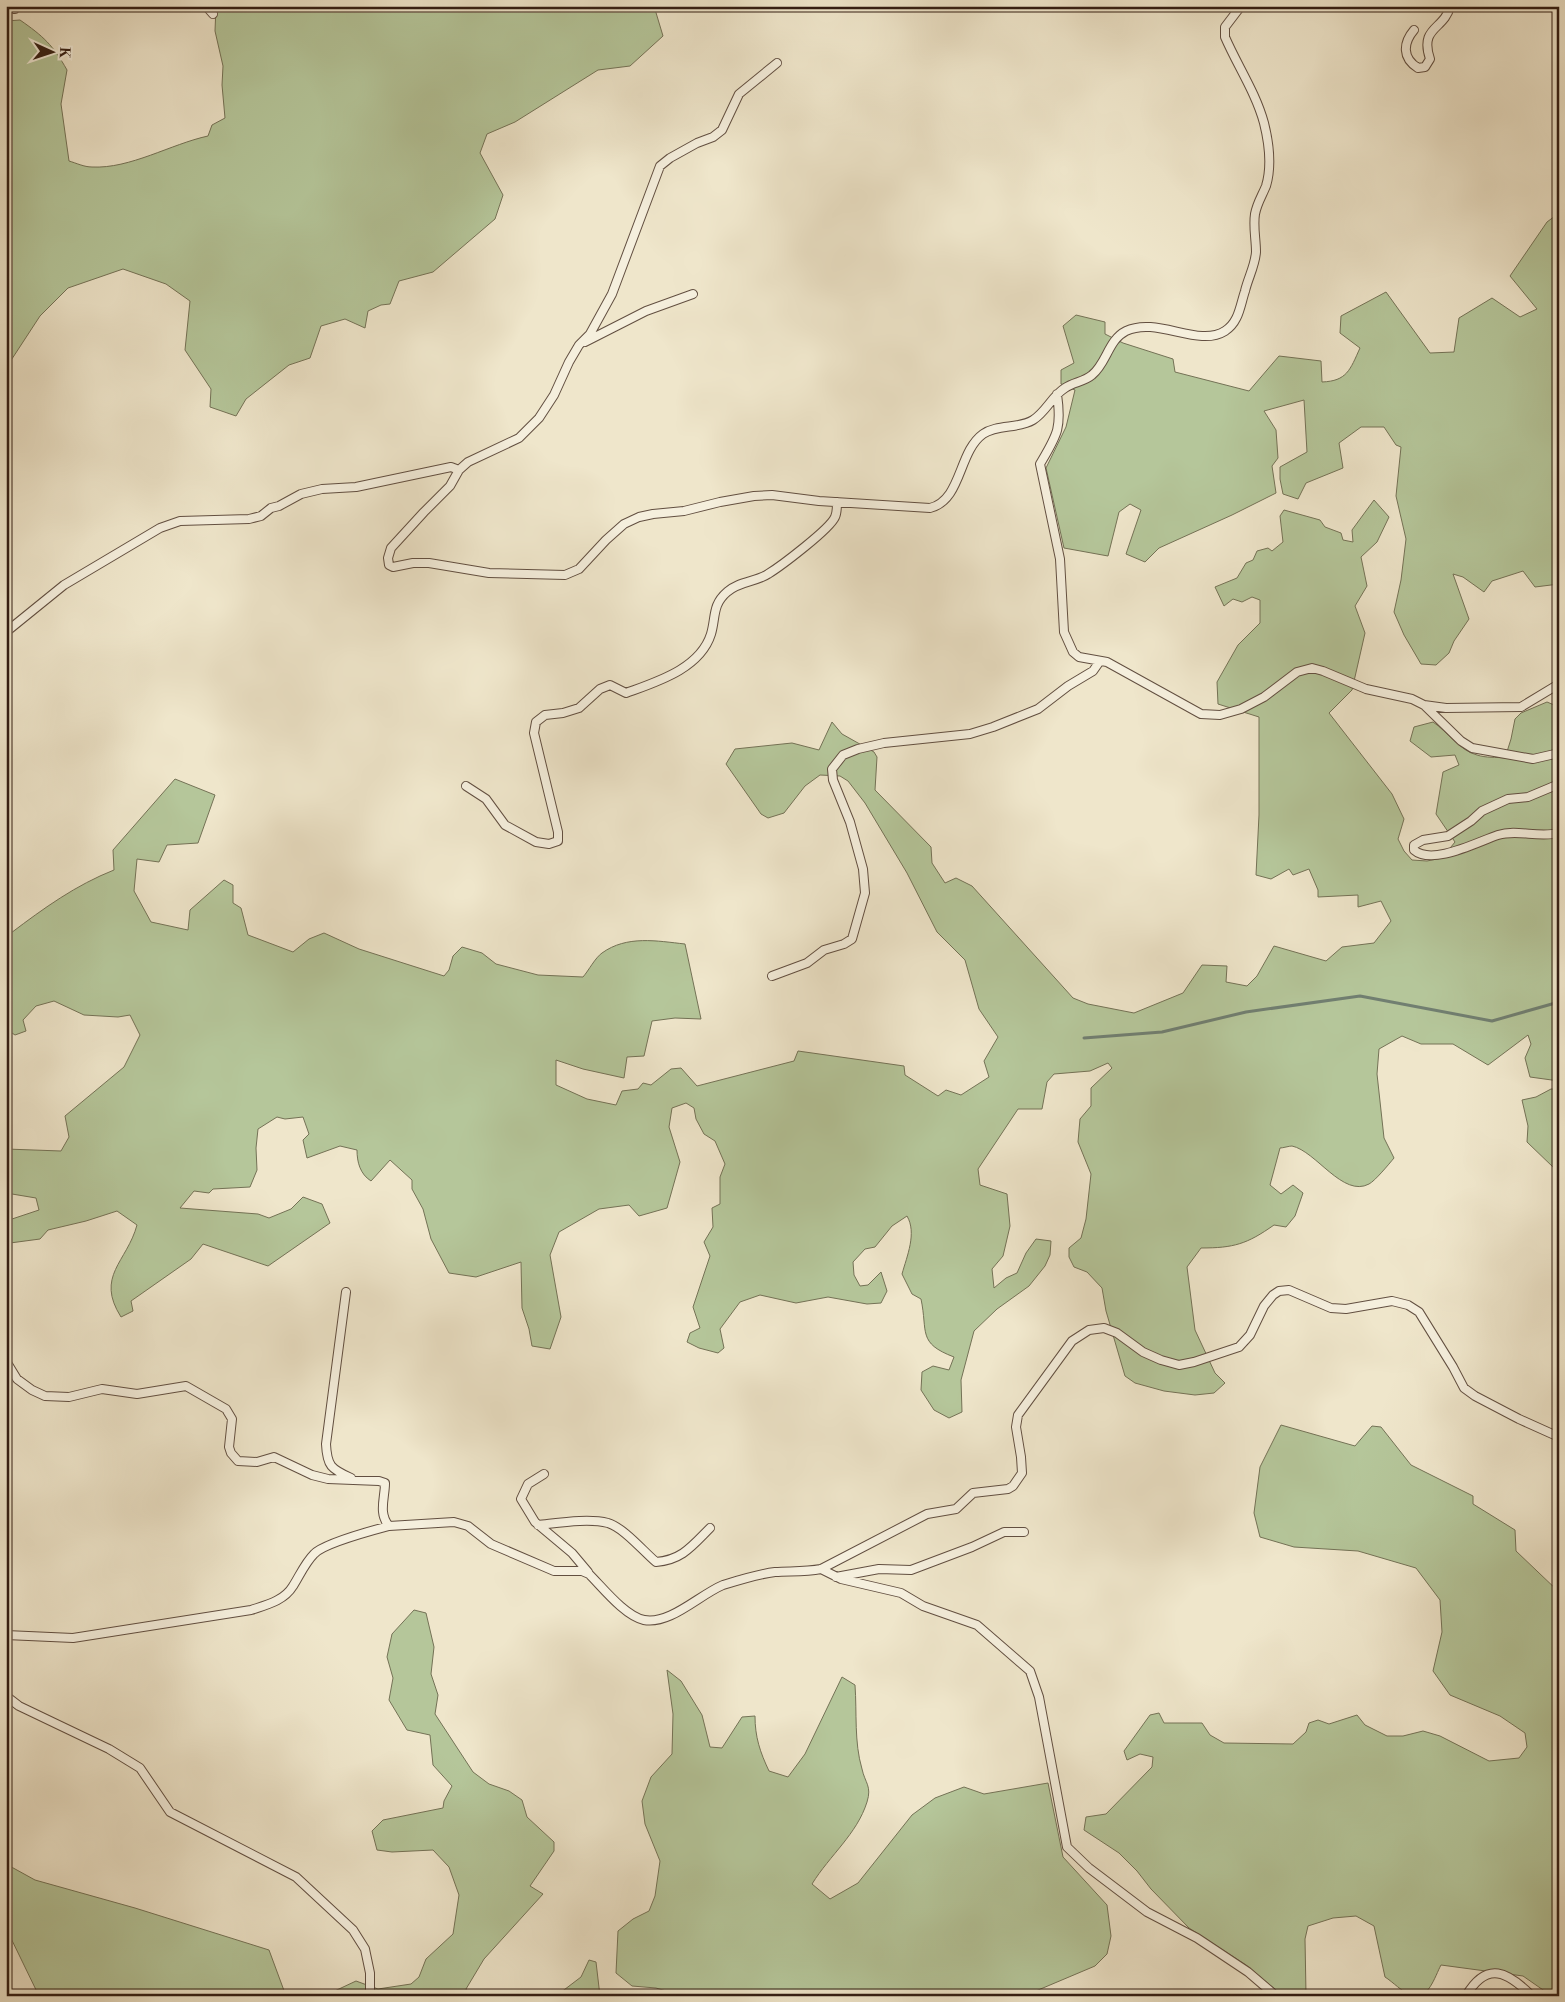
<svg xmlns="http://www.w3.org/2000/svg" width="1565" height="2002" font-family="'Libre Bodoni',serif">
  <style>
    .green { fill: #b5c69a; stroke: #747256 }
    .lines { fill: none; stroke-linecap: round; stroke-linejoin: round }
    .stream { stroke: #717f71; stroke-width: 3 }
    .minor-casing { stroke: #624f41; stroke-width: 10 }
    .minor { stroke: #f5efdd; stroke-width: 8 }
  </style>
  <rect width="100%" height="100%" fill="#efe6cb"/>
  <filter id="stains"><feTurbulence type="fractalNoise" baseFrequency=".004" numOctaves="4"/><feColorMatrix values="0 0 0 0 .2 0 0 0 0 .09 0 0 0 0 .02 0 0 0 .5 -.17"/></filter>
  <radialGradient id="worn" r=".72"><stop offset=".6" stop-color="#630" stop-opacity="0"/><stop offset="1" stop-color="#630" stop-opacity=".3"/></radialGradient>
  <path class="green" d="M 216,6 L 654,6 L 663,36 L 630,66 L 598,70 L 515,122 L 487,134 L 480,153 L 503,195 L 495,219 L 433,272 L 399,281 L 390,304 L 381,305 L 368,311 L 365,328 L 345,319 L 321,326 L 310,358 L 289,365 L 246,399 L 236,416 L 210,407 L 211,389 L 185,350 L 190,301 L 166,284 L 123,269 L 68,288 L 40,316 L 6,368 L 6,21 L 20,20 C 43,36 53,45 67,70 L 61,104 L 69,161 C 76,163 84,167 92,167 C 130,169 171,144 208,136 L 212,125 L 225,118 L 222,85 L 223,66 L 215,31 Z
    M 1559,213 L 1559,584 L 1535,587 L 1523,571 L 1492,581 L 1484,592 L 1463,577 L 1453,574 L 1469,619 L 1454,641 L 1449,653 L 1436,665 L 1421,664 L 1404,635 L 1394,612 L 1401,580 L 1406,539 L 1396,496 L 1401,447 L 1396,445 L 1384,427 L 1361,427 L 1339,443 L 1343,468 L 1306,483 L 1298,499 L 1283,494 L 1280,479 L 1280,467 L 1307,452 L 1304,400 L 1264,411 L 1276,430 L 1278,458 L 1272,466 L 1276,493 L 1232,515 L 1159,548 L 1145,562 L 1126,554 L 1141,510 L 1130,504 L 1119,512 L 1108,556 L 1064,548 L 1046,468 L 1066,427 L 1075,390 L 1061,384 L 1061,370 L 1074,363 L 1063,326 L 1076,315 L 1105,322 L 1105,334 L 1123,343 L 1173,359 L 1175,372 L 1249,391 L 1279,356 L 1321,361 L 1322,382 C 1347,381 1350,370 1360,348 L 1340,333 L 1341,316 L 1386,292 L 1430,353 L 1454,352 L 1459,318 L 1492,298 L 1520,317 L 1537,309 L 1510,276 L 1547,222 Z
    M 1374,500 L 1389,517 L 1377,542 L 1361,557 L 1367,586 L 1355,606 L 1365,633 L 1352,690 L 1329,713 L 1392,794 L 1404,819 L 1398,839 L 1404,851 L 1412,860 L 1427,861 L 1442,858 L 1455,842 L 1436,814 L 1443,772 L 1459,765 L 1455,755 L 1431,757 L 1410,741 L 1414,727 L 1433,722 C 1447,731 1460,751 1477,755 C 1486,758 1496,757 1505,758 L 1511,739 L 1515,719 L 1521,713 L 1547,702 L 1559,707 L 1559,1081 L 1530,1077 L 1525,1058 L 1531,1044 L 1528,1035 L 1488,1065 L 1453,1044 L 1421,1044 L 1402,1036 L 1379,1049 L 1377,1074 L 1384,1138 L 1394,1158 C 1389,1164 1375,1181 1369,1184 C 1343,1198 1316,1151 1292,1146 C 1289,1146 1283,1148 1280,1148 L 1270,1185 L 1281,1194 L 1293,1185 L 1303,1193 L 1295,1216 L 1286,1227 L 1274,1225 C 1247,1244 1234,1248 1201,1248 L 1187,1267 L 1195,1330 L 1215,1373 L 1225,1383 L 1214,1393 L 1195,1395 L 1164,1391 L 1135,1383 L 1125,1376 L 1106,1311 L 1102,1288 L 1087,1272 L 1074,1267 L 1069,1257 L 1069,1248 L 1081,1238 L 1086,1219 L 1091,1174 L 1078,1142 L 1080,1119 L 1091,1106 L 1091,1088 L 1112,1068 L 1108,1063 L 1090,1071 L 1054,1074 L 1047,1082 L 1042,1109 L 1018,1109 L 978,1169 L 980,1185 L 1007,1194 L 1010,1226 L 1003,1256 L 992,1269 L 994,1288 L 1006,1278 L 1017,1273 L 1026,1253 L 1036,1239 L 1051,1241 L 1050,1255 L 1045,1266 L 1029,1286 L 997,1309 L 974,1331 L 961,1380 L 962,1412 L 949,1418 L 934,1410 L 921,1390 L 922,1372 L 933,1366 L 949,1370 L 954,1357 C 917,1343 928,1332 921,1299 L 912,1294 L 902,1274 C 907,1256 917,1233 907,1216 L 892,1226 L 875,1247 L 865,1249 L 853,1262 L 854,1275 L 860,1286 L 868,1285 L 881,1272 L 887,1291 L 881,1303 L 867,1304 L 828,1297 L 796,1303 L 760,1295 L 740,1302 L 720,1329 L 724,1348 L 718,1353 L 699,1348 L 687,1342 L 690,1333 L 700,1328 L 693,1307 L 710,1256 L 704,1242 L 713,1227 L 712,1208 L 720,1204 L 720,1177 L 725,1164 L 715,1141 L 704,1134 L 696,1119 L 694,1108 L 686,1103 L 672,1108 L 669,1127 L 680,1162 L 667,1208 L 639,1216 L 629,1205 L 599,1209 L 559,1232 L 550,1255 L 561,1317 L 550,1349 L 532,1346 L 529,1329 L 522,1308 L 521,1262 L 476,1277 L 449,1273 L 431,1239 L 423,1209 L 412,1189 L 412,1180 L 390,1160 L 371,1181 C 360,1174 357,1162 357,1150 L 340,1146 L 307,1158 L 303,1140 L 309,1134 L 303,1117 L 285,1119 L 277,1117 L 258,1129 L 256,1148 L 257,1170 L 250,1187 L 213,1189 L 209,1193 L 194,1191 L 180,1208 L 258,1214 L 269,1218 L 291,1209 L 303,1197 L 322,1204 L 330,1223 L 268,1266 L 203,1244 L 191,1259 L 131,1301 L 133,1311 L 121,1317 C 95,1276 127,1262 137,1225 L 117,1211 L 86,1221 L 48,1230 L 40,1239 L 10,1243 L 8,1264 L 11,1271 L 6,1269 L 6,1221 L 39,1210 L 36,1198 L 6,1193 L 6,1149 L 61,1151 L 69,1137 L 65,1116 L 124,1067 L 140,1035 L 130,1015 L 118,1017 L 84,1015 L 54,1001 L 36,1006 L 23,1020 L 26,1031 L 15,1035 L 6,1029 L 6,930 L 11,933 C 44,908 76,885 114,870 L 113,850 L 175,779 L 215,795 L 198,843 L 167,845 L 159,862 L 137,859 L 134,891 L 151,922 L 188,930 L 190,910 L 224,880 L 233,885 L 233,903 L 241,908 L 248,935 L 293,952 L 309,939 L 324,933 L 359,949 L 444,976 L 449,970 L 453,956 L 462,947 L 482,953 L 496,964 L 538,975 L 583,977 C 589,970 595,958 602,953 C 627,935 657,941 685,944 L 701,1019 L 675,1018 L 652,1021 L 644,1056 L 627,1057 L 624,1078 L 583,1069 L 556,1060 L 556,1085 L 587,1099 L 616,1105 L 622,1091 L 638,1089 L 643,1083 L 651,1085 L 671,1069 L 681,1068 L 697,1086 L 794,1061 L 798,1051 L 904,1066 L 905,1075 L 938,1096 L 946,1090 L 961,1095 L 989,1077 L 984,1061 L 998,1037 L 979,1009 L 965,960 L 937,932 L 907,873 L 865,803 L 848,781 L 840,776 L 820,775 L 805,786 L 784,813 L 768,818 L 761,814 L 726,764 L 735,749 L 792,743 L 819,750 L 832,722 L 842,734 L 874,752 L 877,757 L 875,790 L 931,847 L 932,863 L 945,883 L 956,878 L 972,886 L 1073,998 L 1088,1004 L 1134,1013 L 1183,993 L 1202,965 L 1227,966 L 1226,982 L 1247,986 L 1257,976 L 1274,946 L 1326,961 L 1342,947 L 1374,943 L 1391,921 L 1381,901 L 1358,907 L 1358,895 L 1318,897 L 1318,890 L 1309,869 L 1293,875 L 1289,869 L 1271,879 L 1256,875 L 1259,815 L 1259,717 L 1218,704 L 1217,682 L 1238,645 L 1260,623 L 1260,600 L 1252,597 L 1242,602 L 1233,599 L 1224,606 L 1215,587 L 1237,578 L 1246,563 L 1253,560 L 1257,551 L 1268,548 L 1272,551 L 1283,542 L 1280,516 L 1284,510 L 1320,520 L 1325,527 L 1341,533 L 1343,540 L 1353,542 L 1352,530 Z
    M 1551,1089 L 1559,1089 L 1559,1165 L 1554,1168 L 1527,1142 L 1528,1126 L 1522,1100 L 1536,1097 Z
    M 1281,1425 L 1355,1446 L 1372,1426 L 1381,1427 L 1411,1465 L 1473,1496 L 1473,1504 L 1515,1530 L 1516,1551 L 1559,1592 L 1559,1992 L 1546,1992 L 1523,1976 L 1441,1965 C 1435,1976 1428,2002 1411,1995 C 1402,1992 1393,1982 1385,1977 L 1374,1926 L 1356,1916 L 1333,1918 L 1308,1926 L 1305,1939 L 1306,1994 L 1305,1996 L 1283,1996 L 1246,1965 L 1189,1928 L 1151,1889 L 1137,1871 L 1119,1853 L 1084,1830 L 1086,1817 L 1106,1814 L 1152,1767 L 1153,1757 L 1140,1754 L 1127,1760 L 1124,1751 L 1150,1715 L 1159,1713 L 1164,1723 L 1202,1723 L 1210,1735 L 1224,1743 L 1293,1744 L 1306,1732 L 1309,1723 L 1318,1720 L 1329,1724 L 1357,1715 L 1365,1725 L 1387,1736 L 1403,1736 L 1423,1731 L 1440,1736 L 1489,1761 L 1519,1758 L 1527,1747 L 1525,1733 L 1500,1716 L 1450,1695 L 1433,1671 L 1442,1632 L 1440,1600 L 1416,1568 L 1358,1551 L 1294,1547 L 1260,1537 L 1254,1513 L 1260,1467 Z
    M 414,1610 L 426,1613 L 434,1647 L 431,1674 L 438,1695 L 435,1714 L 473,1772 L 489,1784 L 509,1791 L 522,1800 L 527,1817 L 554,1842 L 554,1851 L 530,1886 L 543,1894 L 484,1959 L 466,1989 L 468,1996 L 324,1996 L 356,1981 L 378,1989 L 411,1984 L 419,1977 L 426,1959 L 453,1934 L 459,1895 L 449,1867 L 433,1850 L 392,1852 L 377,1850 L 372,1831 L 383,1820 L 443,1808 L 444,1801 L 452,1786 L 433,1765 L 430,1735 L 407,1730 L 389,1700 L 393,1678 L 387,1657 L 392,1634 Z
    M 667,1670 L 681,1681 L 702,1715 L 710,1747 L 722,1748 L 742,1717 L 755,1716 C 755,1737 760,1752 769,1771 L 788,1777 L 805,1754 L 842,1677 L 855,1685 C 857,1713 854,1742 862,1769 C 865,1783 872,1786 867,1802 C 857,1834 830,1855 812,1884 L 830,1899 L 858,1883 L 912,1815 L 935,1798 L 964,1787 L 984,1794 L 1048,1783 L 1063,1857 L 1107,1905 L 1111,1936 L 1107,1954 L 1095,1966 L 1024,1996 L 984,1996 L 981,1993 L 969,1996 L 683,1996 L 656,1988 L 632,1986 L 616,1973 L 618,1931 L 633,1919 L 649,1911 L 655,1896 L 660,1861 L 645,1824 L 642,1801 L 651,1777 L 672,1754 L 673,1714 Z
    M 6,1864 L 35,1880 L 135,1908 L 269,1950 L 286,1996 L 39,1996 L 6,1928 Z
    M 589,1960 L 596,1962 L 600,1996 L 556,1996 L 581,1977 Z"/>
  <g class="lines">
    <path class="stream" d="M 1084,1038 L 1162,1032 L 1246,1012 L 1360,996 L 1492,1021 L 1559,1002"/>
    <defs>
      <path id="minor" d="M 206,6 L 213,14
        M 6,9 L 15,9 L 17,6
        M 1414,30 C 1403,43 1402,58 1418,68 L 1425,67 L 1430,59 C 1419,26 1445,30 1450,6
        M 777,63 L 739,94 L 722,130 L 713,137 L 697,143 L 670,158 L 660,166 L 612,294 L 590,334 L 579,345 L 569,362 L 554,395 L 539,418 L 519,438 L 468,462 L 459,470 L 450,486 L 424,512 L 391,548 L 388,558 L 389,565 L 393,567 L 413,563 L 429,563 L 489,573 L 565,575 L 579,569 L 606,540 L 624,524 L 639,517 L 653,514 L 684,511 L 720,502 L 754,496 L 772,495 L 819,501 L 930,508 C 962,500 958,452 983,434 C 997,424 1019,429 1033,420 C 1046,412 1052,396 1065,388 C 1073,382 1084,382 1092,375 C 1107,363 1108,340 1126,331 C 1157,316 1198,348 1225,331 C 1239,322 1240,306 1245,291 C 1248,278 1255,266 1256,252 C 1256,239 1253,227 1255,214 C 1257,203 1262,196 1266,186 C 1272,166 1269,143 1264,123 C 1256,93 1237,65 1225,37 L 1225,27 L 1241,6
        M 585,342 L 646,311 L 693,294
        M 1057,394 C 1062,429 1057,435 1040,464 L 1060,559 L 1064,632 L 1073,652 L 1079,657 L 1107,662 L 1201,714 L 1220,715 L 1241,709 L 1264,697 L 1297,672 L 1312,668 L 1323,671 L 1366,689 L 1412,699 L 1424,705 L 1461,741 L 1472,748 L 1533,759 L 1559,753
        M 6,632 L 64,585 L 160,528 L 180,521 L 249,519 L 261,516 L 271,508 L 279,506 L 301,494 L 322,489 L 356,487 L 451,467 L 459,470
        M 1424,705 L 1446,708 L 1521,707 L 1559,684
        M 1559,784 L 1528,797 L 1508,799 L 1482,811 L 1471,821 L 1448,836 L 1423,840 L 1414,845 L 1414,850 C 1432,866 1477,842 1498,835 C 1517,829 1538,838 1559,833
        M 466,786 L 486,799 L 505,825 L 536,842 L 549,844 L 558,841 L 558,832 L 534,733 L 536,722 L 545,715 L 563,713 L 579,708 L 600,689 L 610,685 L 626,693 C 656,682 700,669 711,634 C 716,617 712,605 727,592 C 739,581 756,582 768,574 C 781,566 830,529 835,517 C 837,513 837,507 837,502
        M 772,976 L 807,963 L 824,950 L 844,944 L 852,939 L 865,893 L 863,869 L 850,822 L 833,780 L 832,769 L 843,755 L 858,749 L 884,743 L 970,734 L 993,727 L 1038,709 L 1068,686 L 1093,671 L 1100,661
        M 346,1292 L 326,1444 C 327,1466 331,1469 351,1478
        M 6,1361 L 17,1379 L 32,1390 L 45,1396 L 69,1397 L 102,1389 L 137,1394 L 186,1386 L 226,1409 L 232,1419 L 229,1447 L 231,1453 L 238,1461 L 257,1462 L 274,1457 L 312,1475 L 328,1479 L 379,1481 L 385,1483 C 385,1498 378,1513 389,1526 L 454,1522 L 468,1526 L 491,1544 L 554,1571 L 582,1571 L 589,1574 C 603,1588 625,1616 644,1620 C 670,1625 699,1595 723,1585 C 739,1580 758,1574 775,1572 C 791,1571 805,1572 821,1569 L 927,1514 L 956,1509 L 973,1493 L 1008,1489 L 1013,1486 L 1022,1473 L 1021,1457 L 1016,1427 L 1018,1415 L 1072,1341 L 1089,1330 L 1104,1328 L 1117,1333 L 1143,1352 L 1161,1360 L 1179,1365 L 1194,1362 L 1239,1347 L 1250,1335 L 1264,1306 L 1273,1295 L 1279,1291 L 1289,1290 L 1331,1308 L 1346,1309 L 1392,1301 L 1408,1305 L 1419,1312 L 1453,1367 L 1464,1388 L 1475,1396 L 1519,1419 L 1559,1437
        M 544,1474 L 528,1484 L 521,1499 L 535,1522 L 572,1553 L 588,1572
        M 538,1525 C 558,1523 588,1518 608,1523 C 624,1528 643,1551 656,1562 C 682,1560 692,1546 710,1528
        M 821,1569 L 841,1579 L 901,1593 L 923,1606 L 977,1625 L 1030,1671 L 1039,1697 L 1067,1847 L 1089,1868 L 1147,1912 L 1197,1938 L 1248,1972 L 1276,1996
        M 836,1577 L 879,1569 L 911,1570 L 972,1547 L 1004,1532 L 1024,1532
        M 6,1635 L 73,1638 L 251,1610 C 266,1605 284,1601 293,1586 C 300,1575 305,1563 314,1554 C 323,1544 374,1530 389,1526
        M 6,1696 L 19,1706 L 109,1749 L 140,1768 L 170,1812 L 296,1877 L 353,1930 L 365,1949 L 370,1973 L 370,1996
        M 1466,1996 C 1487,1960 1508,1972 1532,1996"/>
    </defs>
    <use href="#minor" class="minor-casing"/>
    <use href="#minor" class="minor"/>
  </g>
  <rect width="1565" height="2002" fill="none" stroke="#efe6cb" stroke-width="25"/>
  <rect x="8" y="8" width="1550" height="1987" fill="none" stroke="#331d13" stroke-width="2.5"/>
  <rect x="12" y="12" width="1540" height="1977" fill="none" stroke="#331d13"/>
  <g transform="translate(52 52) rotate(93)" stroke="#f5efdd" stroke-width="4" paint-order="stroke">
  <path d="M0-4L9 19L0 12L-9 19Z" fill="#331d13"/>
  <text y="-8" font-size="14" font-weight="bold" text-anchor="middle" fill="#331d13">K</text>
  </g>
  <rect width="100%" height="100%" filter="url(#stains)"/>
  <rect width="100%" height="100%" fill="url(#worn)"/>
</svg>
